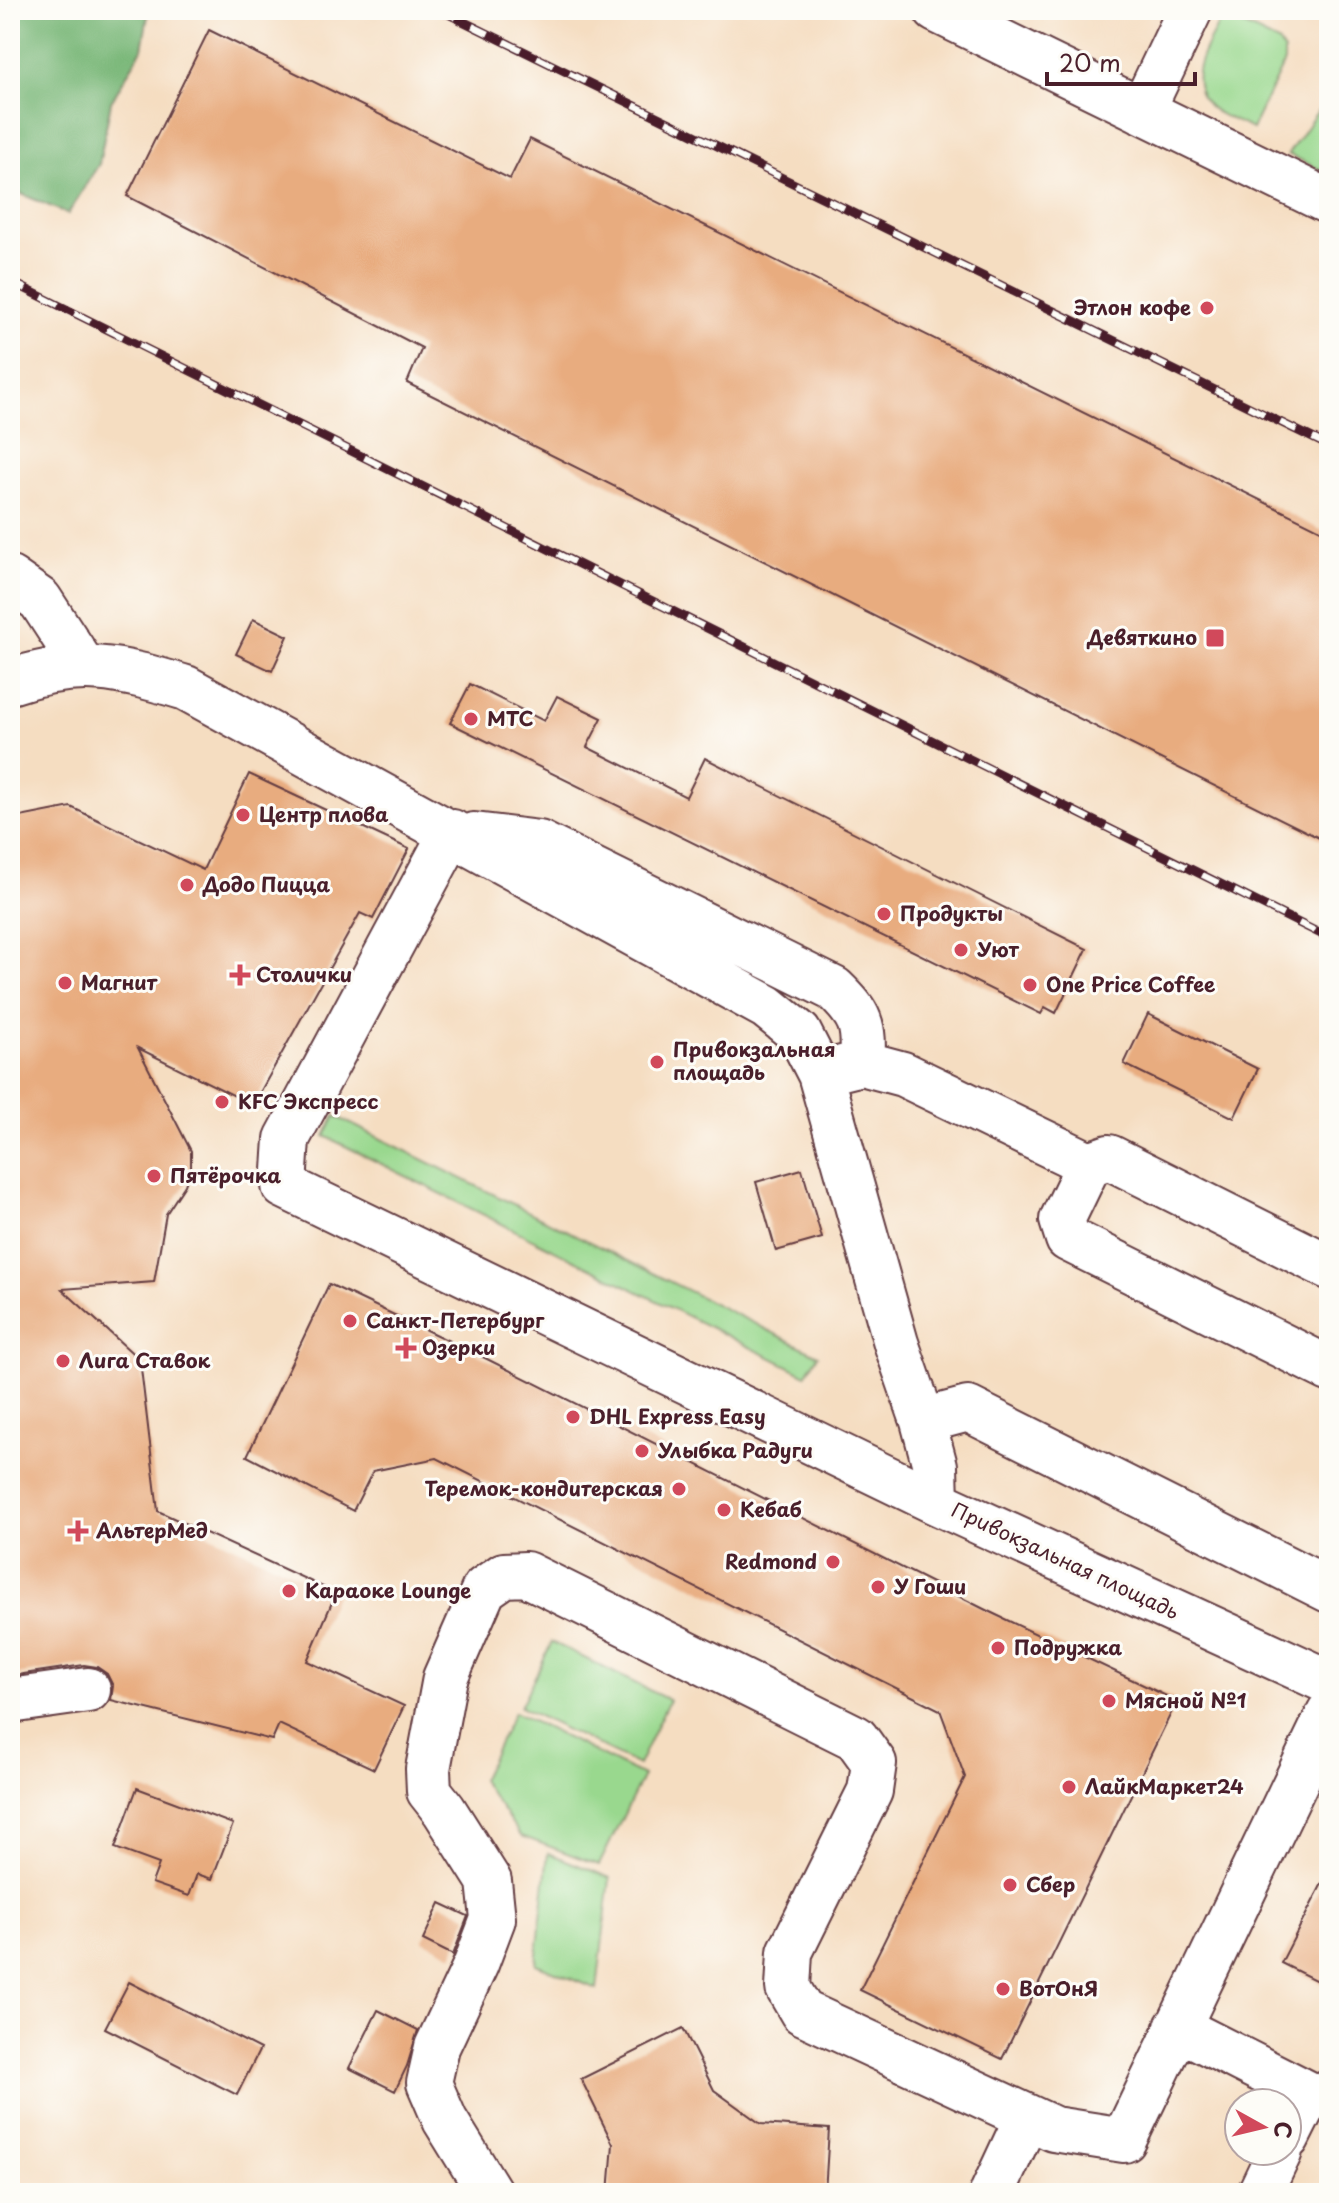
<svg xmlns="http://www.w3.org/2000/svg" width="1339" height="2203" font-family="'Playpen Sans',sans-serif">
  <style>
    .green { fill: #99d88e; stroke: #727c5c; stroke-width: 2 }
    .forest { fill: #7ab879; stroke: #626c52; stroke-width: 2 }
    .building { fill: #e8ac7f }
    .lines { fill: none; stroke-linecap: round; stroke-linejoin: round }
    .minor-casing { stroke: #643c42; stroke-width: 48 }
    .minor { stroke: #fff; stroke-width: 44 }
    .rail-casing { stroke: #4a1f2b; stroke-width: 9 }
    .rail { stroke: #fdfcf7; stroke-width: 6; stroke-dasharray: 18; stroke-linecap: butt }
    .poi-dot { fill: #d1495b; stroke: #fdfcf7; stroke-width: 3 }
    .labels { text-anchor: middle; stroke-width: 6; stroke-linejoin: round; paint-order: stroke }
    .poi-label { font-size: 20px; font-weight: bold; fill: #4a1f2b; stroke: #fdfcf7; text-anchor: start }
    .street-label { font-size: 20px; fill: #4a1f2b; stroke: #fdfcf7 }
  </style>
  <rect width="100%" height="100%" fill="#fdfcf7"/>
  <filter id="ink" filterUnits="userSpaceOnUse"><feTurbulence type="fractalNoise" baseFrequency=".0125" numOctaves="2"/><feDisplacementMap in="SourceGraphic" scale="16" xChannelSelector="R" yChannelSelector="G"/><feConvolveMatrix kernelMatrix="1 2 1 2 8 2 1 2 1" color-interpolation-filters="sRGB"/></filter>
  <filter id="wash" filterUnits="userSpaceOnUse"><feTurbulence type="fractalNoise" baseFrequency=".006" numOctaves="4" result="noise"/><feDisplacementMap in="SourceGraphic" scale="32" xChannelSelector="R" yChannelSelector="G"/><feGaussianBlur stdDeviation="1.8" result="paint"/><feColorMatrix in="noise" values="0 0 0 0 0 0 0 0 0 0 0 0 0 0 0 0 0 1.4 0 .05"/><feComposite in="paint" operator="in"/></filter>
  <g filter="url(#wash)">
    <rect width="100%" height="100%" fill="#f5ddc1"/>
    <path class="green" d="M 1223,15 L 1278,42 L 1284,51 L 1284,62 L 1252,129 C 1239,122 1216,115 1207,104 C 1183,76 1210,41 1223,15 Z
      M 1329,105 L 1329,174 L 1288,154 L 1319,109 Z
      M 335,1116 L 818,1355 L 806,1375 L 325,1136 Z
      M 552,1642 L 669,1700 L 638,1765 L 520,1707 Z
      M 514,1712 L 643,1776 L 599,1865 L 521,1836 L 481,1780 Z
      M 548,1853 L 610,1878 L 597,1989 L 536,1964 Z"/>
    <path class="forest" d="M 10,10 L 149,10 L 142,49 L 111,102 L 99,164 L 68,214 L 10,189 Z"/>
    <g id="blocks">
      <path class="building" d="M 209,30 L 510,179 L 530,139 L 1329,534 L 1329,843 L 407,383 L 422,348 L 127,196 Z
        M 253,619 L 288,636 L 272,671 L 236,654 Z
        M 470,684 L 544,721 L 557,696 L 602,718 L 587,747 L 686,797 L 705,758 L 1087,949 L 1056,1013 L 1045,1007 L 1041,1014 L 450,723 Z
        M 249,774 L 409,849 L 373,919 L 360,913 L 253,1105 L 138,1048 L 191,1151 L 191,1168 L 185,1185 L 166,1214 L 154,1282 L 62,1289 L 140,1360 L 158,1511 L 336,1593 L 307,1661 L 404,1706 L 374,1769 L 279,1724 L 272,1740 L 111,1700 L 113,1686 L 107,1674 L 97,1667 L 84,1665 L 10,1676 L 10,819 L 71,807 L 203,870 Z
        M 1148,1014 L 1258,1069 L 1234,1118 L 1124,1064 Z
        M 802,1169 L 822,1238 L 776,1251 L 756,1182 Z
        M 329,1284 L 487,1359 L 990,1612 L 1177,1701 L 1002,2059 L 860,1990 L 965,1777 L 940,1710 L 437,1458 L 373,1471 L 353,1511 L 247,1456 Z
        M 137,1788 L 233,1824 L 212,1879 L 197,1874 L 189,1896 L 152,1883 L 159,1864 L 115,1848 Z
        M 1329,1870 L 1329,1987 L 1281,1963 Z
        M 440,1903 L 468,1916 L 453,1955 L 423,1940 Z
        M 129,1982 L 260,2049 L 237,2095 L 105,2028 Z
        M 378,2010 L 418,2030 L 407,2066 L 395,2091 L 349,2068 Z
        M 683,2028 L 714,2090 L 761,2124 L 829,2129 L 825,2193 L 609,2193 L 613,2144 L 581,2079 Z"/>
    </g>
  </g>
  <g filter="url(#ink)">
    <use href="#blocks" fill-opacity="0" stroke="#643c42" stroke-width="2"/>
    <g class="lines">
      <defs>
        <path id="minor" d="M 936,10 L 1329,202
          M 1142,111 L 1190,10
          M 10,579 L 40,600 L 83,666
          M 10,682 C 79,658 119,668 186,688 L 767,1007 L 799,1033 L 820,1074 L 896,1343 L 923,1421 L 935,1466 L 936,1502 L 1329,1682
          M 452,832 L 287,1139 L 284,1186 L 936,1502
          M 474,835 L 539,843 L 834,989 C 861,1015 865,1025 862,1063
          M 834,1070 L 862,1063 L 903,1074 L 1089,1164
          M 1329,1267 L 1109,1157 L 1089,1164 L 1062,1220 L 1068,1239 L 1329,1369
          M 923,1421 L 968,1409 L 1329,1590
          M 10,1701 L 88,1690
          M 1177,2027 L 1309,2094 L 1287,2138
          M 490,2193 L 445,2120 L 429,2083 L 437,2047 L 476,1964 L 493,1919 L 489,1881 L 444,1810 L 429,1791 L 428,1769 L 445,1678 L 484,1589 L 504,1575 L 526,1574 L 856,1738 L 874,1763 L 870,1791 L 790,1952 L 788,1988 L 802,2012 L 1054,2129 L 1124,2140 L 1329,1713
          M 992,2193 L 1027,2118
          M 1266,2193 L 1261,2191 L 1280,2151"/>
      </defs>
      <use href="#minor" class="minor-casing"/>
      <use href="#minor" class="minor"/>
      <defs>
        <path id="rail" d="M 440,10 L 1329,446
          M 10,281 L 1329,938"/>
      </defs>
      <use href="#rail" class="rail-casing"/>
      <use href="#rail" class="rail"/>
    </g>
  </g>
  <g class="poi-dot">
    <circle cx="1207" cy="308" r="8"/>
    <rect x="1205" y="628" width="20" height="20" rx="4"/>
    <circle cx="471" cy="719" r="8"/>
    <circle cx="243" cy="815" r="8"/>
    <circle cx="187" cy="885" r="8"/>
    <circle cx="884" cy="914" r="8"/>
    <circle cx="961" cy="950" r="8"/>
    <path d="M236 963h8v8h8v8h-8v8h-8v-8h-8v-8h8z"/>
    <circle cx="65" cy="983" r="8"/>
    <circle cx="1030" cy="985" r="8"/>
    <circle cx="657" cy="1062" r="8"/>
    <circle cx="222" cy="1102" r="8"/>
    <circle cx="154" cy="1176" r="8"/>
    <circle cx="350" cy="1321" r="8"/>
    <path d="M402 1336h8v8h8v8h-8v8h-8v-8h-8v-8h8z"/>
    <circle cx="63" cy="1361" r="8"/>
    <circle cx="573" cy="1417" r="8"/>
    <circle cx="642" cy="1451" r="8"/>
    <circle cx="679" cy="1489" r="8"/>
    <circle cx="724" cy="1510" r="8"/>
    <path d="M74 1519h8v8h8v8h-8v8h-8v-8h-8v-8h8z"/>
    <circle cx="833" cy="1562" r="8"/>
    <circle cx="878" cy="1587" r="8"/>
    <circle cx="289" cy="1591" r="8"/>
    <circle cx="998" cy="1648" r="8"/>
    <circle cx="1109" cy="1701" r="8"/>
    <circle cx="1069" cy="1787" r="8"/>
    <circle cx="1010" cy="1885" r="8"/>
    <circle cx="1003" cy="1989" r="8"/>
  </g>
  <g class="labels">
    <g class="poi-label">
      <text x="1191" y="315" text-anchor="end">Этлон кофе</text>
      <text x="1197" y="645" text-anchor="end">Девяткино</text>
      <text x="487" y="726">МТС</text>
      <text x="259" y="822">Центр плова</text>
      <text x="203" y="892">Додо Пицца</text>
      <text x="900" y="921">Продукты</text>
      <text x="977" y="957">Уют</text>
      <text x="256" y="982">Столички</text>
      <text x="81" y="990">Магнит</text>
      <text x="1046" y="992">One Price Coffee</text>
      <text x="673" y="1057">Привокзальная<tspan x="673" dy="23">площадь</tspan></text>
      <text x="238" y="1109">KFC Экспресс</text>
      <text x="170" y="1183">Пятёрочка</text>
      <text x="366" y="1328">Санкт-Петербург</text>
      <text x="422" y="1355">Озерки</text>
      <text x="79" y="1368">Лига Ставок</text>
      <text x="589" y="1424">DHL Express Easy</text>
      <text x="658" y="1458">Улыбка Радуги</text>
      <text x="663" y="1496" text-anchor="end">Теремок-кондитерская</text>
      <text x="740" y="1517">Кебаб</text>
      <text x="96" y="1538">АльтерМед</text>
      <text x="817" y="1569" text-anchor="end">Redmond</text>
      <text x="894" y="1594">У Гоши</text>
      <text x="305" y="1598">Караоке Lounge</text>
      <text x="1014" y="1655">Подружка</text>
      <text x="1125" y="1708">Мясной №1</text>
      <text x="1085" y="1794">ЛайкМаркет24</text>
      <text x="1026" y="1892">Сбер</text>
      <text x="1019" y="1996">ВотОнЯ</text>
    </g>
    <g class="street-label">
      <text transform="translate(1065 1561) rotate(25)" y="7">Привокзальная площадь</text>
    </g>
  </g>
  <rect width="1339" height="2203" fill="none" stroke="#fdfcf7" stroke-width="40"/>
  <g transform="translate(1263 2127) rotate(98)"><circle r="38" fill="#fdfcf7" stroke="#b5a4a5" stroke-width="2"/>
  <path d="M0-6L14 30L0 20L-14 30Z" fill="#d1495b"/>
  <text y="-12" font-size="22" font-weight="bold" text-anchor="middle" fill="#4a1f2b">С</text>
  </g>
  <path d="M1047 72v12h148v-12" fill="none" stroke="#4a1f2b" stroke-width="4"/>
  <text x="1059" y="72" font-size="24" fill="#4a1f2b" stroke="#fdfcf7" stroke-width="6" paint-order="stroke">20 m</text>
</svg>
